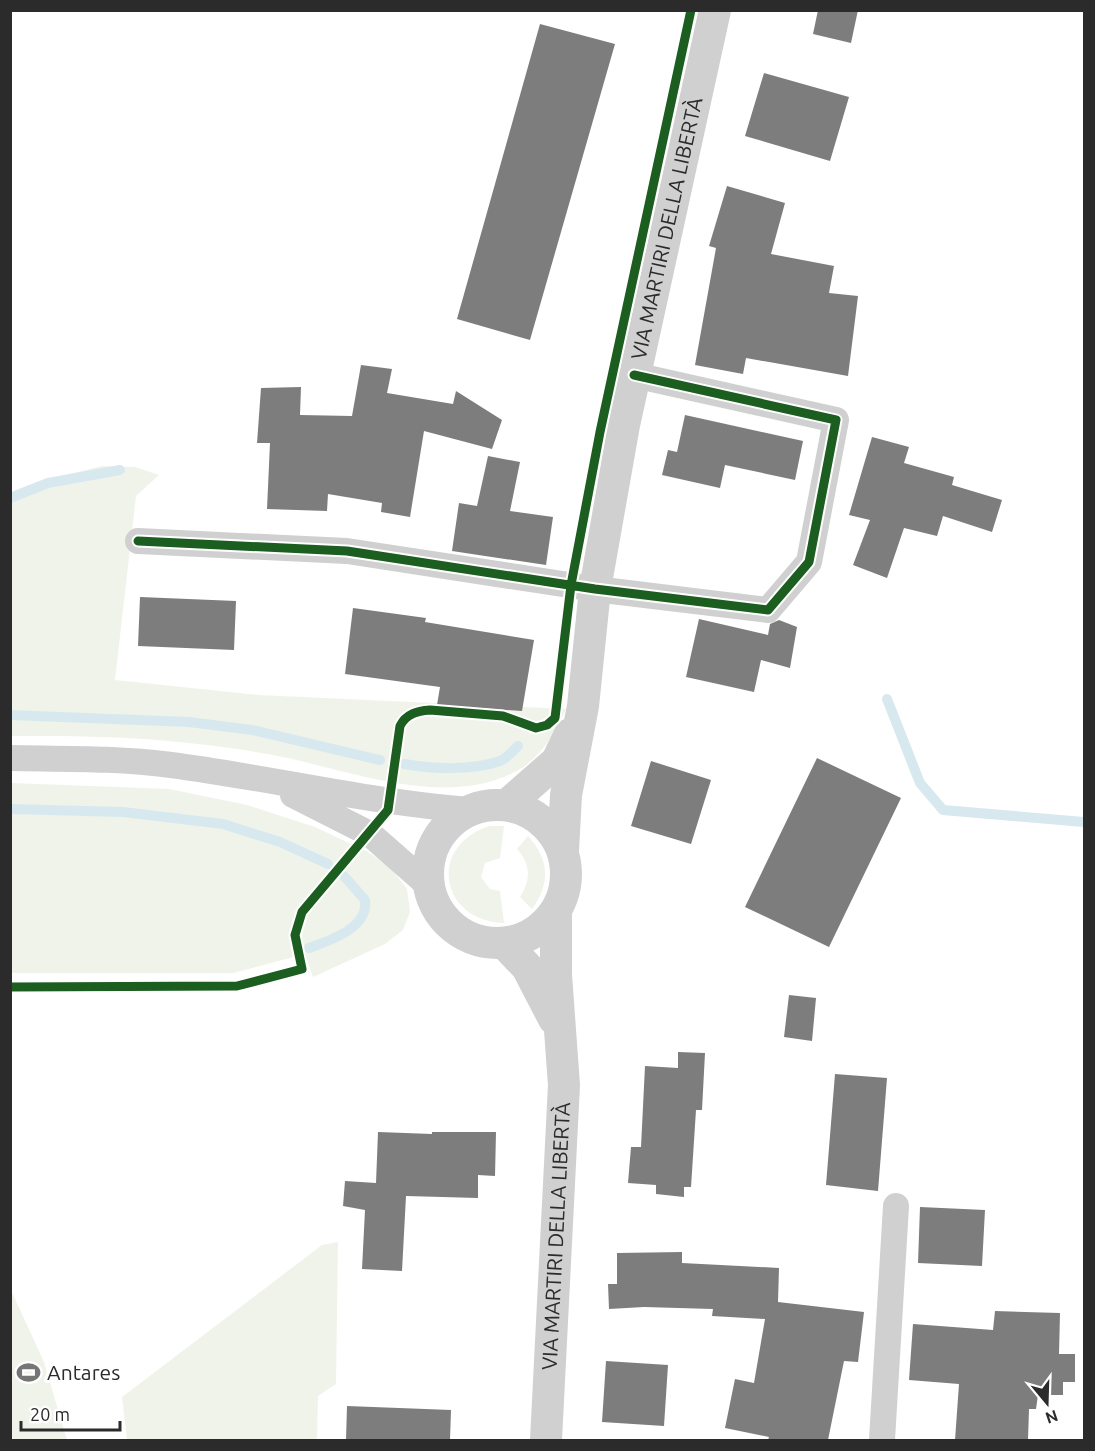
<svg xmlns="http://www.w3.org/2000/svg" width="1095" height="1451" font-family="Ubuntu,sans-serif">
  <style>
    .green { fill: #f0f3ea }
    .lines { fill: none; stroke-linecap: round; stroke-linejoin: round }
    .stream { stroke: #d7e9ef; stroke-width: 10 }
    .building { fill: #7d7d7d }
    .minor { stroke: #d0d0d0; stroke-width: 26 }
    .tertiary { stroke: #d0d0d0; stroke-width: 32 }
    .cycleway-casing { stroke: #fff; stroke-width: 13 }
    .cycleway { stroke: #1b5e20; stroke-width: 9 }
    .labels { text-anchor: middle; stroke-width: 6; stroke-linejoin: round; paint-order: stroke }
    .street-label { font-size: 21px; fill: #2b2b2b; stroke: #fff }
    .poi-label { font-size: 21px; fill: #2b2b2b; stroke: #fff; text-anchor: start }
  </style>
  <rect width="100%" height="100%" fill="#fff"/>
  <path class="green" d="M 102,466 L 135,467 L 159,475 L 136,496 L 115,680 L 258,695 L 566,709 C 556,731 542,756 520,769 C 452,810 354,772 283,757 C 252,751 220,746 188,743 C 129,736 70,736 11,736 L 11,498 L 62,476 Z
    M 11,783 L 169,789 L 247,805 L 315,827 L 368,852 L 390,867 L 407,889 L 410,912 L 403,930 L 385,944 L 313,977 L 305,954 L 233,973 L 11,973 Z
    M 489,826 L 504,826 L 500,858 L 485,863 L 481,877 L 490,889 L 500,891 L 504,923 C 440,921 427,847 489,826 Z
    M 528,836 C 549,859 551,883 532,909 L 520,897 C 531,881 531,864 517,849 Z
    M 338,1242 L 336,1384 L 318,1396 L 317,1440 L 127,1440 L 122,1397 L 322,1245 Z
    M 10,1288 L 44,1362 L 67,1440 L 11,1440 Z"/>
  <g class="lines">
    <path class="stream" d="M 10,498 L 48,483 L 120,470
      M 887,699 L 920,783 L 943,810 L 1084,822
      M 10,715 L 189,722 L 252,730 L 380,760
      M 404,764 C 433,769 471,771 500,761 C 507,758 513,751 518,746
      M 10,809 L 123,812 L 223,824 L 280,842 L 328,864
      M 309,948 C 329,941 369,928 365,900 L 344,876"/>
  </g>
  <path class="building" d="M 818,10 L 858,10 L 851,43 L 813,34 Z
    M 540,24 L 615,44 L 530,340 L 457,319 Z
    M 764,73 L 849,97 L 830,161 L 745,136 Z
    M 727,186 L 785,203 L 771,254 L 834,266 L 829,293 L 858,296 L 848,376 L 746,358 L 743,374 L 695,365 L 716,248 L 709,246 Z
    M 361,365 L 392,369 L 387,393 L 453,404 L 456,391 L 502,420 L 492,449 L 424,431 L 410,517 L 381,512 L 382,503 L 328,494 L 327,511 L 267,509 L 270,443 L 257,443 L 261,388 L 301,387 L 300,415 L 352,416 Z
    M 685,415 L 803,441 L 795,480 L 725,465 L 720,488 L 662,475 L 668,450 L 677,452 Z
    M 872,437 L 909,447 L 904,463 L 954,477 L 952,485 L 1002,500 L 992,532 L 943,516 L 937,536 L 904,528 L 887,578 L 853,565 L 870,520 L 849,515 Z
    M 488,456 L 520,462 L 510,511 L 553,517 L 546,565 L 452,551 L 459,503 L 477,506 Z
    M 140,597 L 236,601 L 234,650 L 138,646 Z
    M 353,608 L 426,618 L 425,622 L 534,640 L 522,711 L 437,705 L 440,687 L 345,674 Z
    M 699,619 L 768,635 L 770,624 L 779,620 L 797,627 L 790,668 L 761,660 L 754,692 L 686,677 Z
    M 817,758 L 901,798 L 829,947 L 745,907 Z
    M 651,761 L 711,780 L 691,844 L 631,826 Z
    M 789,995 L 816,998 L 812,1041 L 784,1037 Z
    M 678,1052 L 705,1053 L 702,1110 L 696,1110 L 691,1187 L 684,1187 L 684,1197 L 656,1194 L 656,1185 L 628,1183 L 631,1147 L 641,1147 L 645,1066 L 678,1068 Z
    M 835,1074 L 887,1078 L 878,1191 L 826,1185 Z
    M 378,1132 L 432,1134 L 432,1132 L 496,1132 L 495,1176 L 478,1175 L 478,1198 L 406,1196 L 402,1271 L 362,1269 L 365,1210 L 343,1206 L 345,1181 L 376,1183 Z
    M 920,1207 L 985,1210 L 982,1266 L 918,1263 Z
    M 682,1252 L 682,1263 L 779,1268 L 778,1302 L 864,1312 L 858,1362 L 844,1361 L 828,1440 L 768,1440 L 769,1437 L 725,1428 L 735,1379 L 754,1383 L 765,1319 L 712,1316 L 713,1309 L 644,1307 L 609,1309 L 608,1284 L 617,1284 L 617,1253 Z
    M 995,1311 L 1060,1313 L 1059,1354 L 1075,1354 L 1075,1382 L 1063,1382 L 1063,1395 L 1038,1395 L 1036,1409 L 1029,1409 L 1028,1440 L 955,1440 L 959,1384 L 909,1380 L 913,1324 L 993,1330 Z
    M 606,1361 L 668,1365 L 664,1426 L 602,1422 Z
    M 347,1406 L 451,1410 L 450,1440 L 346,1440 Z"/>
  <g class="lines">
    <path class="minor" d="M 138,541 L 347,551 L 595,589 L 768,610 L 809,562 L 836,420 L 634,375
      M 10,758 C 64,759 118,758 171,765 C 271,778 368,802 469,810
      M 293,795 L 370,834 L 428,885
      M 882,1440 L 896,1206"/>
    <g class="tertiary">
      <circle cx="497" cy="874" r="69"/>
      <path d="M 507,805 L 557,761 L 570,734"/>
      <path id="s1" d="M 563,851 L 566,795 L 583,706 L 595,589 L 624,425 L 715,10"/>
      <path d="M 504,943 L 527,967 L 554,1019"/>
      <path id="s2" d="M 546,1440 L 564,1085 L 556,975 L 556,911"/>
    </g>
    <defs>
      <path id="cycleway" d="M 138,541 L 347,551 L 595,589 L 768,610 L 809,562 L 836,420 L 634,375
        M 10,987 L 237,986 L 302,969 L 295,935 L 302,912 L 388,810 L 400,726 C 406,714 417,711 430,710 L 503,716 L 536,728 L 547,725 L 555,718 L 571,585 L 600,432 L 691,10"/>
    </defs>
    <use href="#cycleway" class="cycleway-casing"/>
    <use href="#cycleway" class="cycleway"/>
  </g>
  <defs>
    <symbol id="stadium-bare" viewBox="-9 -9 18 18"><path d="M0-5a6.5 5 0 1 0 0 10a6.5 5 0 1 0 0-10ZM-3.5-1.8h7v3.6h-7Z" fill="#757575" stroke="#fff" stroke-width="2.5" paint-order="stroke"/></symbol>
  </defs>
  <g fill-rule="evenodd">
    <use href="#stadium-bare" x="12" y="1356" width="33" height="33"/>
  </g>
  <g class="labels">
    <g class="street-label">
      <text dy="7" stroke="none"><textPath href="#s1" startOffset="632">VIA MARTIRI DELLA LIBERTÀ</textPath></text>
      <text dy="7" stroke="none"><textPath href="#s2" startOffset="204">VIA MARTIRI DELLA LIBERTÀ</textPath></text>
    </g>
    <g class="poi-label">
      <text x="47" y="1380">Antares</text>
    </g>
  </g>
  <rect width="1095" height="1451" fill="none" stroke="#2b2b2b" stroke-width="24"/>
  <g transform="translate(1047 1403) rotate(161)" stroke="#ffffff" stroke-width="4.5" paint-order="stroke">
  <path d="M0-4.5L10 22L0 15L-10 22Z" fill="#2b2b2b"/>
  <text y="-9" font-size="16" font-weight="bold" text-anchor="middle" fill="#2b2b2b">N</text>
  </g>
  <path d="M21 1421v9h99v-9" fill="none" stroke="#2b2b2b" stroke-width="3"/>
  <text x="30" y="1421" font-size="18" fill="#2b2b2b" stroke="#ffffff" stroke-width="4.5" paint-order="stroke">20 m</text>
</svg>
